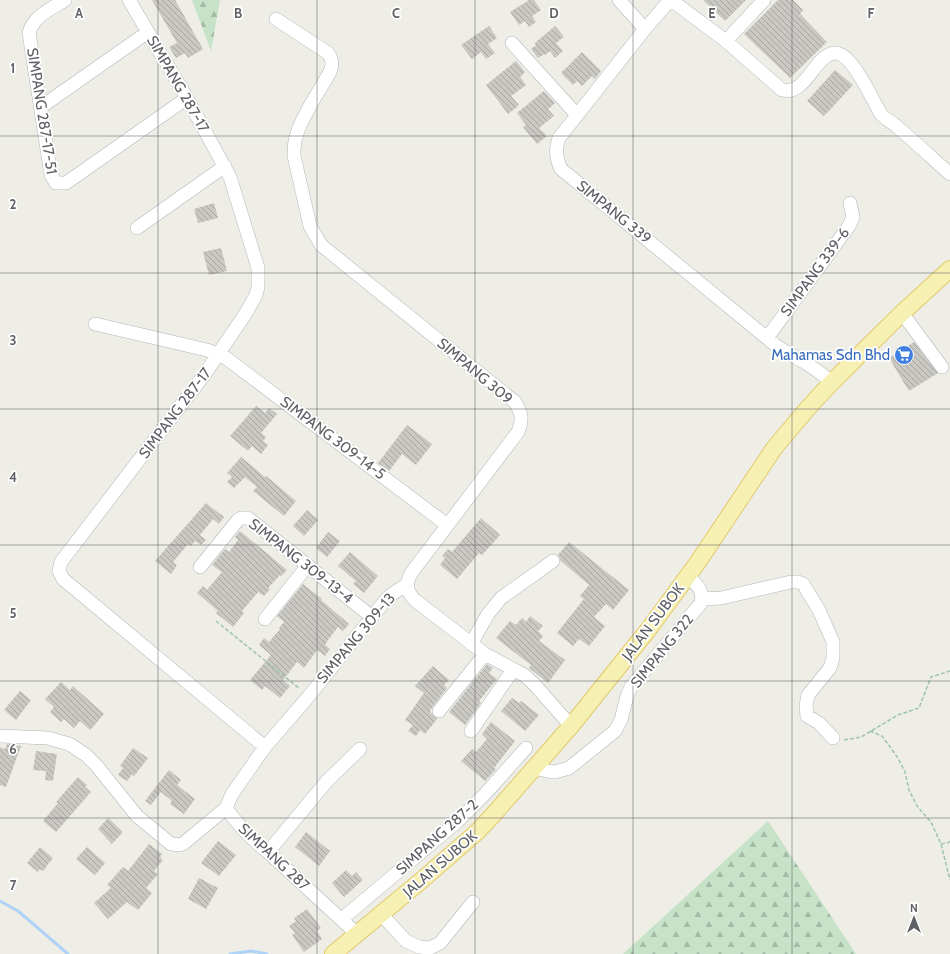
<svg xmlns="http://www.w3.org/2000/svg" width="950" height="954" font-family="Cabin,sans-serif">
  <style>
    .forest { fill: url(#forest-firs) }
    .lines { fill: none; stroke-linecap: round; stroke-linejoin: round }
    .stream { stroke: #afd2f6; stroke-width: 3 }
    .building { fill: url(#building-back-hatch) }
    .minor-casing { stroke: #b3b6ba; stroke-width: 14 }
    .major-casing { stroke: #e3ca6b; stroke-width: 18 }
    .path { stroke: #9fc4ac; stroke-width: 1.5; stroke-dasharray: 4 2; stroke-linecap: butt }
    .minor { stroke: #fff; stroke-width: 13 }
    .major { stroke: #f7f0b3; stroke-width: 16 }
    .grid { fill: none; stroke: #5e6165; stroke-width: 1; stroke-opacity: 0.55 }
    .labels { text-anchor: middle; stroke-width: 3.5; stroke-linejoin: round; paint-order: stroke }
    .street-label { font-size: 15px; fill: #5e6165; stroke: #fff }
    .shop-label { font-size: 15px; fill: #366cbe; stroke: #fff; text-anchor: end }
    .grid-label { font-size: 13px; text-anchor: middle; font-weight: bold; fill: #5e6165; stroke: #fff; stroke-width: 3.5; stroke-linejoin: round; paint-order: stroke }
  </style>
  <defs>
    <pattern id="forest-firs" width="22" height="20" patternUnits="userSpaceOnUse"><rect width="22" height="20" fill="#c6e3c8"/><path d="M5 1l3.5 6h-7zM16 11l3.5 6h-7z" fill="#a4bba6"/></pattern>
    <pattern id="building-back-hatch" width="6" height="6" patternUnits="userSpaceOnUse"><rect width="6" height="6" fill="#cac8c3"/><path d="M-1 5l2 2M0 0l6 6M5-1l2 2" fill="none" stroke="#a7a6a2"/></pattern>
  </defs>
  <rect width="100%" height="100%" fill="#eeede6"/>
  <path class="forest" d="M 192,0 L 220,0 L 211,51 Z
    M 768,821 L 856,954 L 623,954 Z"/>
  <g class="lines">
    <path class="stream" d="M 0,901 L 18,911 L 68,954
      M 230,954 L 251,951 L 267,954"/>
  </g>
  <path class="building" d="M 152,0 L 175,0 L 203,49 L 188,58 L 185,53 L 176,58 L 169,47 L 177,43 Z
    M 529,0 L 534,0 L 541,10 L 532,16 L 536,22 L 529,27 L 525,21 L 519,25 L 510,12 Z
    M 703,0 L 746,0 L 725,21 Z
    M 778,0 L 793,0 L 803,10 L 800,14 L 827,42 L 790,78 L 744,34 Z
    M 489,26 L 497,38 L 488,44 L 495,53 L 486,59 L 481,52 L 472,59 L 461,45 Z
    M 555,26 L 564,37 L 556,43 L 563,51 L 555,58 L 550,51 L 545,55 L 544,54 L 538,58 L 531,49 L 536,45 L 535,43 Z
    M 582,52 L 601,71 L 595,79 L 592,76 L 582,86 L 577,81 L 573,85 L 561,73 Z
    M 516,61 L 525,72 L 520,77 L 526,85 L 511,96 L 519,105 L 508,114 L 486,85 Z
    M 835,70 L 853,85 L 824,116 L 807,101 Z
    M 544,91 L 555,103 L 548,109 L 554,116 L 539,128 L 547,136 L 537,144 L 523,127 L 526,125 L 517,113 Z
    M 214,203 L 218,218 L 198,223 L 194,209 Z
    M 221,248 L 227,271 L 209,275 L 203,252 Z
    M 914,342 L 938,373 L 909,391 L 889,358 Z
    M 256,406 L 265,413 L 269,408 L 277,414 L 261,433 L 266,437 L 263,441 L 268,445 L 261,454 L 252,446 L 248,451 L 230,436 Z
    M 407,425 L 432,444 L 416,465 L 402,454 L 389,471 L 378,463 Z
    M 241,457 L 265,477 L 266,476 L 296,501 L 284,516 L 253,491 L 257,487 L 245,477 L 234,488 L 227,482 L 232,477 L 227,473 Z
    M 206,503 L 224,517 L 219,524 L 213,519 L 200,535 L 206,540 L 201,545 L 195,541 L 191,546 L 188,544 L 173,562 L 177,565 L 171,574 L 155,561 Z
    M 307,510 L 318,520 L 304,536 L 293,526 Z
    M 481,518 L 500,535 L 482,555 L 479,553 L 457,579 L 440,565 L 445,558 L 442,556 L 448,549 L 452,552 Z
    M 240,531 L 287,570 L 281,576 L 280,575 L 268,588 L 270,589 L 264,596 L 258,592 L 242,611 L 244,613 L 233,627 L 216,613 L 218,611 L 197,593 L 203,586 L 207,590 L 222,572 L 212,565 L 225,549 L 229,552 L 238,540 L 235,537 Z
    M 328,532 L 340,541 L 327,557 L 316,548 Z
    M 569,542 L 629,590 L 613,610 L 606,604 L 594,617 L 605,626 L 589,646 L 579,639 L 573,646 L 557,633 L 584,599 L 580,596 L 589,585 L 561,561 L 558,555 Z
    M 350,552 L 378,576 L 364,593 L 353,584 L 356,581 L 338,566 Z
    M 303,584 L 322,599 L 321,600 L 349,624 L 343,631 L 338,627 L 328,640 L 325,645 L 330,649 L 325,656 L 317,650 L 304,668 L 297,662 L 283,680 L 290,686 L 280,698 L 265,686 L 262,690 L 250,680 L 271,655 L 259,645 L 264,638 L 269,642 L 280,629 L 279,628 L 284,622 L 277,616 Z
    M 530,616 L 543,626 L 538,631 L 543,636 L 539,641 L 565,660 L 548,683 L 529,668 L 531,665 L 496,638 L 510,621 L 516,625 L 522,618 L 526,622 Z
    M 487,664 L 493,668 L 489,673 L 497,679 L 479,701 L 481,703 L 465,725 L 449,712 Z
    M 433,666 L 449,680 L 444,685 L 447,688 L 431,709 L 430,712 L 437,719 L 425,734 L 420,730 L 416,736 L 408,731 L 413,725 L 405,720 L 424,693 L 415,686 Z
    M 61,682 L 70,690 L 73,686 L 104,714 L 90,730 L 80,721 L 74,728 L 64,719 L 61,722 L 50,712 L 54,707 L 45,699 Z
    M 20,691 L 31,700 L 16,720 L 4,710 Z
    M 512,698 L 519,703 L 521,701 L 539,715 L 525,731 L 501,711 Z
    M 491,722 L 515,741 L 494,768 L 496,769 L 485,781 L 461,761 L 472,749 L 476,752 L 487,739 L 482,734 Z
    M 7,744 L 21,746 L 6,787 L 0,785 L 0,747 L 5,749 Z
    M 133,748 L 148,758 L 134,776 L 132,774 L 127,781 L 118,775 L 123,768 L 120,766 Z
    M 36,751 L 57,754 L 53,781 L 45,780 L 46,771 L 33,770 Z
    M 169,770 L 181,780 L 177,785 L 195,799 L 184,814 L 170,804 L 172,801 L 161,792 L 151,805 L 145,801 Z
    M 78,777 L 87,785 L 85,787 L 91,792 L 56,832 L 43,821 L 58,803 L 56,802 Z
    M 108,818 L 123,832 L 112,844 L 98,829 Z
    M 306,832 L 330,851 L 319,866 L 295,847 Z
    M 218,841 L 236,855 L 219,876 L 201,863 Z
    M 149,844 L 162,854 L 160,857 L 163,860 L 154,871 L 158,874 L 146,888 L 152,893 L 138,910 L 127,902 L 108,919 L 94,903 L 111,888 L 107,885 L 123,867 L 128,871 Z
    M 40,847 L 53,858 L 43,871 L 40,869 L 38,872 L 27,863 Z
    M 87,847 L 105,863 L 95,875 L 76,859 Z
    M 346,870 L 352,876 L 356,872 L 363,880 L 344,897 L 332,883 Z
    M 199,878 L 218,888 L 206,909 L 188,899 Z
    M 307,909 L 321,928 L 317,931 L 322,939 L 304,952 L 292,935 L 295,933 L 289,926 L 296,921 L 294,918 Z"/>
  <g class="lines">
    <defs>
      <path id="minor" d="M 65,0 C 51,9 33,16 29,33 L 51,175 L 56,183 L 66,183 L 187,98
        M 129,0 L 187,98 L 230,177 L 258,268 L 258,287 L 256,295 L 246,313 L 204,375 L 61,562 L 59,571 L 63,579 L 265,747
        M 619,0 L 645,29
        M 670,0 L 645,29 L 559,138 C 555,149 556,159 561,169 L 767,338 C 778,349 791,354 804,362 C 814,368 823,375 832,382
        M 671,0 L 726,41 L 782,90 C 806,96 814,56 834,53 C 852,51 872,100 881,114 C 885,119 890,121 895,125 C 914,141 932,158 950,174
        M 276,19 L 328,53 C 333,60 333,65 330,72 C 320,90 300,119 296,137 C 294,143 294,150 294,156 L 310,226 L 321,245 L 515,402 C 522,414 523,419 518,432 L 412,572 C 405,583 406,592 416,601 L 485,654 L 524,675 L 534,684 L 571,726
        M 726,41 L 764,0
        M 512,43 L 577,115
        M 41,107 L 148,32
        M 137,228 L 225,166
        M 902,313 L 942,367
        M 95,324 L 207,350 L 226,358 L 447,525
        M 767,338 L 849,226 L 853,217 L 850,203
        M 200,567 L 238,520 L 241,518 L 248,518 L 372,617
        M 702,599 L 721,598 L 791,582 L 798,582 L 803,584 L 819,610 L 833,642 L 833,658 L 830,668 L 808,695 L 806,706 L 807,716 L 819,723 L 833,738
        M 265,619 L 308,565
        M 471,644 L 488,614 L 501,598 L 553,561
        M 439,711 L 485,654
        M 471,731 L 513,670
        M 0,736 L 48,738 L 69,744 L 86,755 L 96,765 L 137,816 L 171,844 L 180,845 L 184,843 L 226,808 L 232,794 L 265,747 L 309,696 L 388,597 L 407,584
        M 536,768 L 547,771 L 555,772 L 569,768 L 615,731 L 621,720 L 627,696 L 631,687 L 701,603 C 704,590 697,585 688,576
        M 226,808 C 238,825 251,839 268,852 L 357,934
        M 268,852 L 327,781 L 360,749
        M 381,914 L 406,941 L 419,947 L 430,948 L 440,943 L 473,902
        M 342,919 L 458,821 L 485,794 L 526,748"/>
      <path id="major" d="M 333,954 L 422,880 L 477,832 L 493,815 L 571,726 L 648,630 L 698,562 L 775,447 L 808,408 L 832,382 L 902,313 L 950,269"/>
    </defs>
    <use href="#minor" class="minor-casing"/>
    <use href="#major" class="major-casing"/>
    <path class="path" d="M 216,621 L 300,689
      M 870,731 L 882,736 L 898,758 L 905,772 L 909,790 L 917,806 L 931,822 L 941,844 L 950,880
      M 844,740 L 861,737 L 898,715 L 919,708 L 931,677 L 950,671
      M 941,844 L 950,842"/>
    <use href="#minor" class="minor"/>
    <use href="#major" class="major"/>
  </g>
  <path class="grid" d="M 158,0 L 158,954M 317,0 L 317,954M 475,0 L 475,954M 633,0 L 633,954M 792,0 L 792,954M 0,136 L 950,136M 0,273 L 950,273M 0,409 L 950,409M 0,545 L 950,545M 0,681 L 950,681M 0,818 L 950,818"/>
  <defs>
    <symbol id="supermarket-disc" viewBox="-11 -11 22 22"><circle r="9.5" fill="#3f7fe0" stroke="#fff"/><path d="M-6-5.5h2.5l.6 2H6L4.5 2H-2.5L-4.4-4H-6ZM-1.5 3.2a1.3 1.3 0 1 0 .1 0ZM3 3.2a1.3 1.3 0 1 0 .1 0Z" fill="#fff"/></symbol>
  </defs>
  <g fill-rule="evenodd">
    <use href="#supermarket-disc" x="893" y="344" width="22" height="22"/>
  </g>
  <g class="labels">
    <g class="street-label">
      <text transform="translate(178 84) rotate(60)" y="5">SIMPANG 287-17</text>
      <text transform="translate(42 111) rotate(81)" y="5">SIMPANG 287-17-51</text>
      <text transform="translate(614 212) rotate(39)" y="5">SIMPANG 339</text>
      <text transform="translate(815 272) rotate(-54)" y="5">SIMPANG 339-6</text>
      <text transform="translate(475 371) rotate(40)" y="5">SIMPANG 309</text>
      <text transform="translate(175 413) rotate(-53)" y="5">SIMPANG 287-17</text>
      <text transform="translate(333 438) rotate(37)" y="5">SIMPANG 309-14-5</text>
      <text transform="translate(301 561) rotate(38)" y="5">SIMPANG 309-13-4</text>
      <text transform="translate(653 622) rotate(-53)" y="5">JALAN SUBOK</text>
      <text transform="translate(356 638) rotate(-50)" y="5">SIMPANG 309-13</text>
      <text transform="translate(662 651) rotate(-51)" y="5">SIMPANG 322</text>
      <text transform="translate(437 837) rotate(-42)" y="5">SIMPANG 287-2</text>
      <text transform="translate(274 857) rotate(43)" y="5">SIMPANG 287</text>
      <text transform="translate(440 864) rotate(-41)" y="5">JALAN SUBOK</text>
    </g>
    <g class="shop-label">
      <text x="890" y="360">Mahamas Sdn Bhd</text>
    </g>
  </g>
  <g class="grid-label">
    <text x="79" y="18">A</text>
    <text x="238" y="18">B</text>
    <text x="396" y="18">C</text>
    <text x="554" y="18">D</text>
    <text x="712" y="18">E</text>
    <text x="871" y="18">F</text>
    <text x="13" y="73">1</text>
    <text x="13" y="209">2</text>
    <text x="13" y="345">3</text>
    <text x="13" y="482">4</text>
    <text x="13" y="618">5</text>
    <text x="13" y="754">6</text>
    <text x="13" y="890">7</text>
  </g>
  <g transform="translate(914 918)" stroke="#ffffff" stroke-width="3" paint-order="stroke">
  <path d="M0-3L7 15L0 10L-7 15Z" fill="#5e6165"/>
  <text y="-6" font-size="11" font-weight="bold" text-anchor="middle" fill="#5e6165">N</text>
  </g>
</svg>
